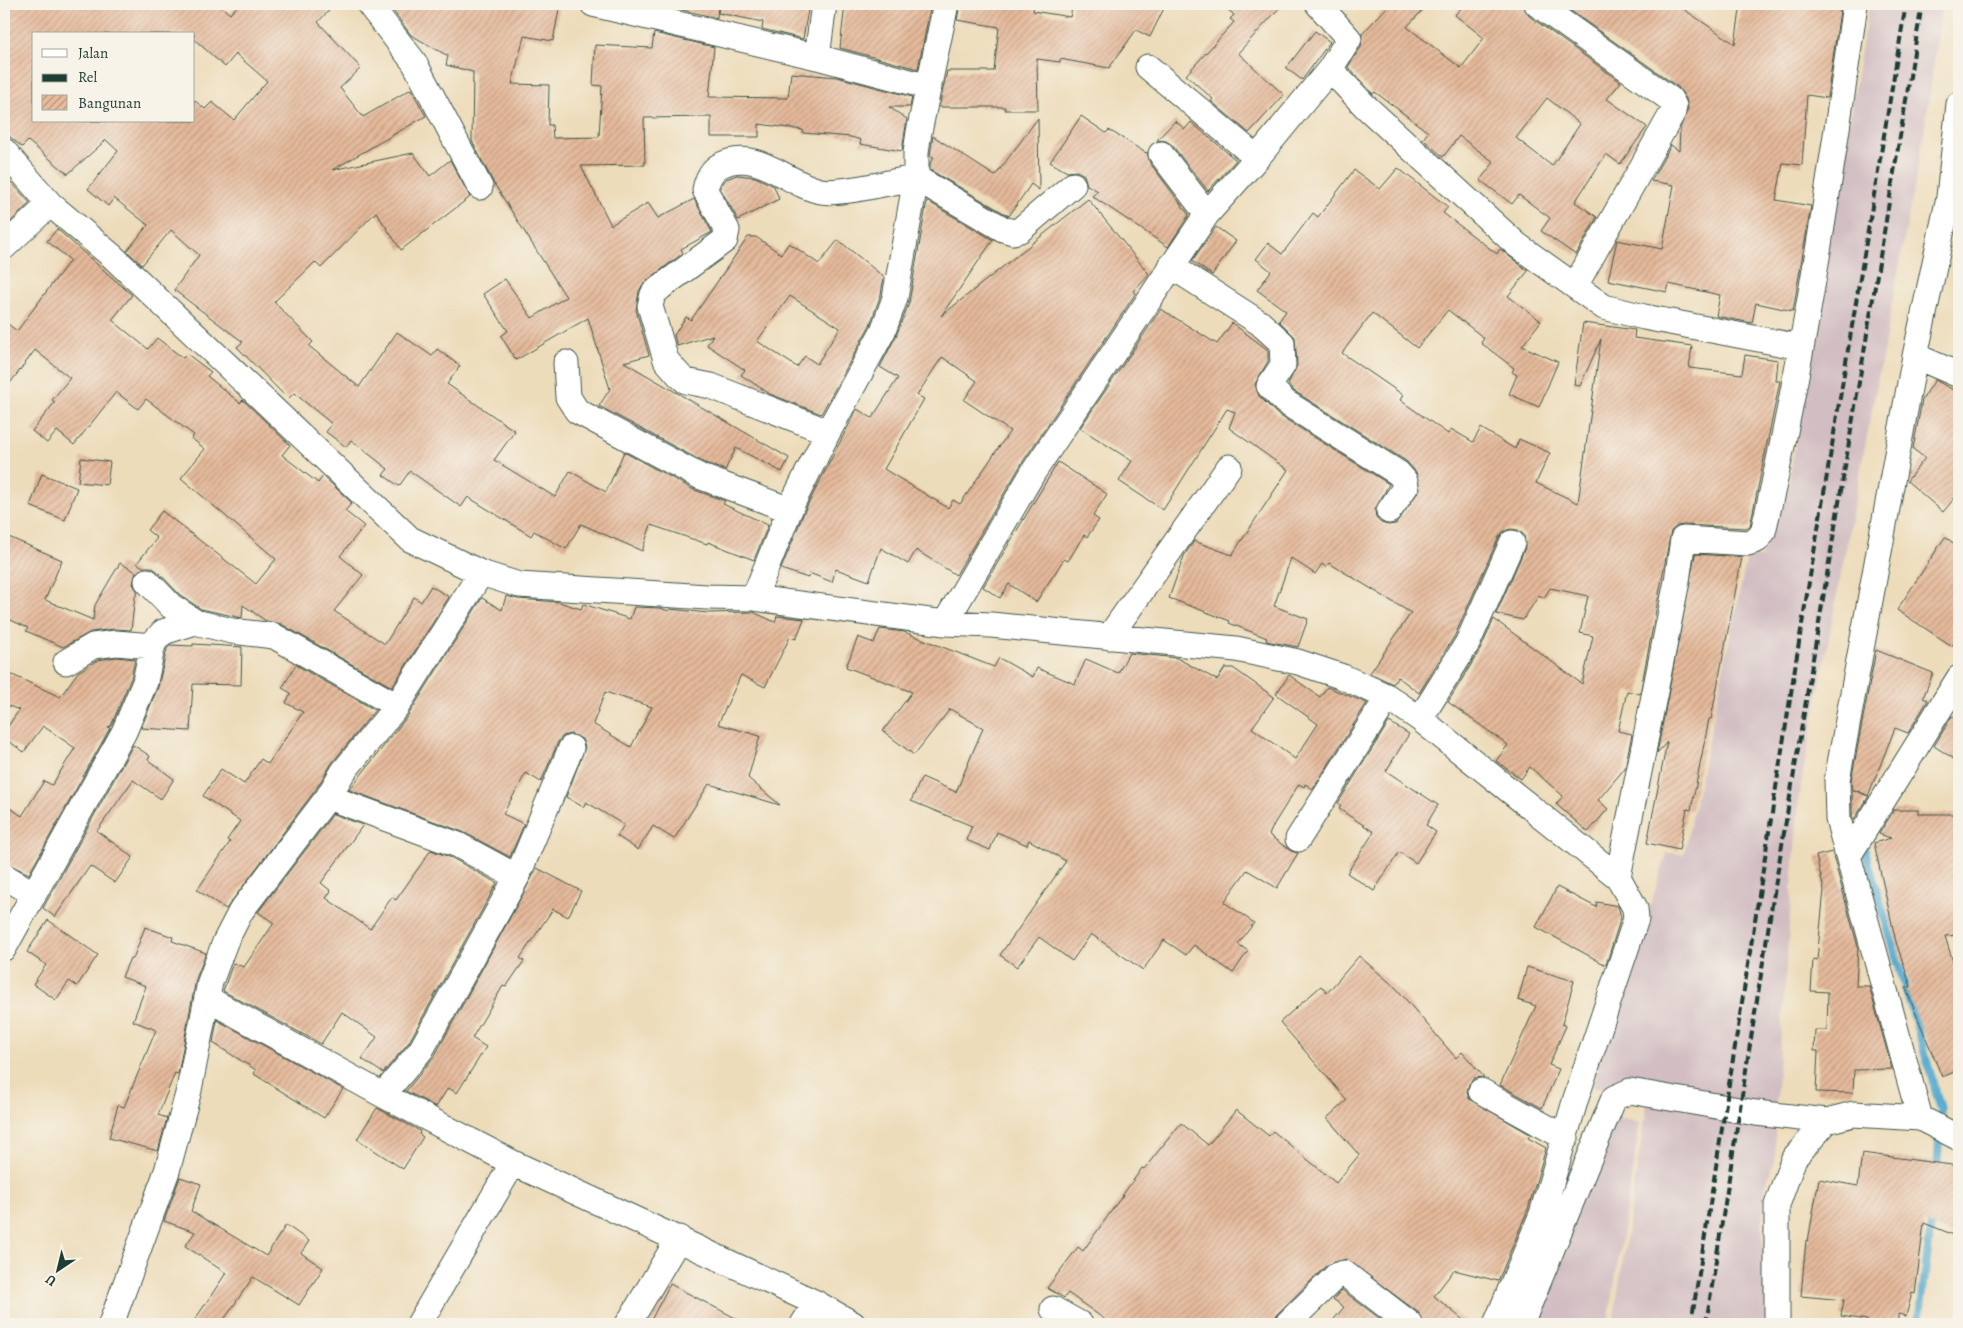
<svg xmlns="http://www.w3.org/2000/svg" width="1963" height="1328" font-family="Alegreya,serif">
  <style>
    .industrial { fill: #d2bec2 }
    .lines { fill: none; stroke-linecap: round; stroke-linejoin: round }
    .stream { stroke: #50a8cd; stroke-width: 8 }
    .building { fill: url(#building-hatch); fill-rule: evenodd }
    .minor-casing { stroke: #3e5548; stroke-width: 27 }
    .minor { stroke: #fff; stroke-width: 25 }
    .rail { stroke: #1f3d34; stroke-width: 4; stroke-dasharray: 8 4; stroke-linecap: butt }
  </style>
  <defs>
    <pattern id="building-hatch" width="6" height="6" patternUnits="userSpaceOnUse" patternTransform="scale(1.25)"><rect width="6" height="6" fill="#e6ba9b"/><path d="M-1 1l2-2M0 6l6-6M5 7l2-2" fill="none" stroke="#ba987f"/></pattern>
  </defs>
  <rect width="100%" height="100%" fill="#f7f3e8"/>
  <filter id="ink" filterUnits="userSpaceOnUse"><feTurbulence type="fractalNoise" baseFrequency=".02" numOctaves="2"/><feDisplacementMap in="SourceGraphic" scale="10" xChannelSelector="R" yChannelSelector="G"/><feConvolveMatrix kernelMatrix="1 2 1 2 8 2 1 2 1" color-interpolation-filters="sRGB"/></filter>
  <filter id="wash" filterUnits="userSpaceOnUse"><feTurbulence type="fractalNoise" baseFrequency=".0096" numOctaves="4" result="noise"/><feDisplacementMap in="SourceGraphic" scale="20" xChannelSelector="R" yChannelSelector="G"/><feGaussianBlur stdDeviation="1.12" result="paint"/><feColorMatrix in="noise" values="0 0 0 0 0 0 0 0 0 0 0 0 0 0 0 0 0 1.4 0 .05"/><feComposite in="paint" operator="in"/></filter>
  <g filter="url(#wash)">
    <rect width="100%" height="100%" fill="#eddcba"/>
    <path class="industrial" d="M 1869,4 L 1942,4 L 1923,140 L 1799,795 L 1776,1101 L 1775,1159 L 1765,1186 L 1762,1224 L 1767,1324 L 1613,1324 L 1649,1091 L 1592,1087 L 1667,853 L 1684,854 L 1747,557 L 1761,558 L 1788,488 Z
      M 1595,1110 L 1640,1123 L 1608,1324 L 1513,1324 L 1576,1168 Z"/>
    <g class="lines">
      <path class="stream" d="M 1863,844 L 1941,1109 L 1937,1173
        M 1919,1324 L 1932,1217"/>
    </g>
    <g id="blocks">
      <path class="building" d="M 4,4 L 218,4 L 230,14 L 239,4 L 335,4 L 318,22 L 361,68 L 340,88 L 363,117 L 411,89 L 426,116 L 332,170 L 413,153 L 430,176 L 450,160 L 470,197 L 401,250 L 376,212 L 321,268 L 315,262 L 274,302 L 313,342 L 309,346 L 359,387 L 397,332 L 432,356 L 437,349 L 460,366 L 447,384 L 515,431 L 494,460 L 555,497 L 570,471 L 606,492 L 624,452 L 692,489 L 725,501 L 723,504 L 768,525 L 754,560 L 708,542 L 707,544 L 651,525 L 642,551 L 581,524 L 566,549 L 534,531 L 531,536 L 468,497 L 461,507 L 410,471 L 399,486 L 383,475 L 388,469 L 351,440 L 346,447 L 326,432 L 332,424 L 294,393 L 288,399 L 237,347 L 243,342 L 174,290 L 199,255 L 171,230 L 142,265 L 127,251 L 148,225 L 114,198 L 108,206 L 88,189 L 118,151 L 106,140 L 68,174 L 28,141 L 22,147 L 4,132 ZM 34,34 L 194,34 L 194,39 L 225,67 L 236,54 L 267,81 L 234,120 L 212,102 L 205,109 L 194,100 L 194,121 L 34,121 Z
        M 399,4 L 560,4 L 553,41 L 524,36 L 512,84 L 549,85 L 548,125 L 552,125 L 553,138 L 599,137 L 602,86 L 593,85 L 595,45 L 652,48 L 654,33 L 714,47 L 709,97 L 788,98 L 791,73 L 837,77 L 912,97 L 910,107 L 889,107 L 907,119 L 902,151 L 860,144 L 861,140 L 851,137 L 803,133 L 803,130 L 759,124 L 759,137 L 711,137 L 711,117 L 644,118 L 645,165 L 581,166 L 611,225 L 648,203 L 658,218 L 694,199 L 712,232 L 681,249 L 683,253 L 643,284 L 639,291 L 636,310 L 649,355 L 624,362 L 789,458 L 782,472 L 736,448 L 725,470 L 705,463 L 599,406 L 610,389 L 588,318 L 516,360 L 501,336 L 508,331 L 483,294 L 505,279 L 532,318 L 566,297 L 493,182 L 472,141 L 473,72 L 446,65 L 448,56 L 411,35 L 394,12 Z
        M 657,4 L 718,4 L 717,18 Z
        M 719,4 L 809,4 L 803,39 L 762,29 L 763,22 L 718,13 Z
        M 845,4 L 931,4 L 918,69 L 840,48 Z
        M 960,4 L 1034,4 L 1033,11 L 1070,17 L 1073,4 L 1166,4 L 1150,37 L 1136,30 L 1109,68 L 1060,59 L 1060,62 L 1037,59 L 1038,110 L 1005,110 L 1005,107 L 939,107 L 947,71 L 994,71 L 999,27 L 957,20 Z
        M 1222,4 L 1283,4 L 1238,53 L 1284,95 L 1249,133 L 1211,101 L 1213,99 L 1186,75 L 1234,22 L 1230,19 L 1234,15 Z
        M 1390,4 L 1428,4 L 1407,27 L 1461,68 L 1484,38 L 1455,15 L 1464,4 L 1523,4 L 1529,16 L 1621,82 L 1607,99 L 1647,127 L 1620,164 L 1606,154 L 1575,202 L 1597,217 L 1576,255 L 1541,231 L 1550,218 L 1519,195 L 1512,204 L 1480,180 L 1494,162 L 1459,136 L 1443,157 L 1423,139 L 1428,132 L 1375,92 L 1373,94 L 1348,67 L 1361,47 L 1362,34 ZM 1547,98 L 1580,124 L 1552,166 L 1516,138 Z
        M 1561,4 L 1676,4 L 1735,44 L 1741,4 L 1841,4 L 1827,98 L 1807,95 L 1802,165 L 1783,163 L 1776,200 L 1811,206 L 1793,311 L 1756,303 L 1752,323 L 1716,316 L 1720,295 L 1669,284 L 1667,292 L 1608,280 L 1617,240 L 1662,249 L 1674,185 L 1651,181 L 1671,145 L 1679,151 L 1680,128 L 1688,108 L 1686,99 L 1678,87 Z
        M 1315,31 L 1330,42 L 1302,80 L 1286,68 Z
        M 1081,116 L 1106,133 L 1109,130 L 1146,153 L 1147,152 L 1150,163 L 1189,215 L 1168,247 L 1092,196 L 1098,191 L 1087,185 L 1084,175 L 1077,171 L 1067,172 L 1050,162 Z
        M 1038,118 L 1039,190 L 1031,184 L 1009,216 L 930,170 L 930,163 L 934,157 L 930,156 L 933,136 L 995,176 Z
        M 1175,121 L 1185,129 L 1191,122 L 1236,160 L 1208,191 L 1172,145 L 1166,141 L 1157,140 Z
        M 1398,168 L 1448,207 L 1443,213 L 1497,254 L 1500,249 L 1528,271 L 1508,296 L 1541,321 L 1522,346 L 1558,362 L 1539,407 L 1509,394 L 1517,375 L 1512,372 L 1514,368 L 1481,343 L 1484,338 L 1448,310 L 1417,348 L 1372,313 L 1342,353 L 1403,395 L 1400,400 L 1448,434 L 1451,429 L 1473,442 L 1481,428 L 1515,449 L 1519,439 L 1550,453 L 1536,483 L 1578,503 L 1601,339 L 1580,386 L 1574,385 L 1583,323 L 1635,330 L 1634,338 L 1692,346 L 1689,368 L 1742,374 L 1745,355 L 1778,360 L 1776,381 L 1780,381 L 1750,526 L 1746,528 L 1684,525 L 1677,526 L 1671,531 L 1640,694 L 1627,691 L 1618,731 L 1632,734 L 1625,768 L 1598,800 L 1608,809 L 1588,832 L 1556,804 L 1563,796 L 1530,767 L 1521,779 L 1496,761 L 1508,745 L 1448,702 L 1480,650 L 1494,619 L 1582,684 L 1593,636 L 1580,633 L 1588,596 L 1550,588 L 1544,598 L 1539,595 L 1523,620 L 1496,614 L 1525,548 L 1524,535 L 1518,530 L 1510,529 L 1503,532 L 1499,537 L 1455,635 L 1419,693 L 1398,677 L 1393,684 L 1370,673 L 1411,613 L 1329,563 L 1326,567 L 1322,564 L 1315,574 L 1291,558 L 1274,606 L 1308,619 L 1298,647 L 1266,641 L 1267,638 L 1229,623 L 1230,621 L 1169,598 L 1184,556 L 1194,541 L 1232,555 L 1288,470 L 1229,428 L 1235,412 L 1227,409 L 1163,510 L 1119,481 L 1132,461 L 1080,428 L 1161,309 L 1217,344 L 1232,323 L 1268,350 L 1268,361 L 1255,384 L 1259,396 L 1277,414 L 1389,484 L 1375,510 L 1376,518 L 1381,523 L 1388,525 L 1396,524 L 1420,489 L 1416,472 L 1406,461 L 1294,391 L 1288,384 L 1297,365 L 1295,337 L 1279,321 L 1286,311 L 1257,290 L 1271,271 L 1256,259 L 1268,243 L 1282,254 L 1313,213 L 1318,217 L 1354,170 L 1380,189 Z
        M 4,174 L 30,203 L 4,228 Z
        M 737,175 L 755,177 L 774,186 L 779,199 L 738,220 L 720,188 L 726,179 Z
        M 1088,199 L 1149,274 L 1133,291 L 1136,293 L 1022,463 L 956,575 L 916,550 L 908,564 L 881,548 L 869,581 L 836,569 L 832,582 L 809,573 L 808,578 L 781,569 L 805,510 L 857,409 L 872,418 L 898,378 L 880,367 L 896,336 L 909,303 L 927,201 L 993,240 L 941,316 ZM 942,357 L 977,381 L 964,400 L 1010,431 L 960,504 L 953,500 L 948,508 L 884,469 L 924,399 L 917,395 Z
        M 1216,227 L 1236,241 L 1212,275 L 1192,261 Z
        M 57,229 L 132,295 L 112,320 L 148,349 L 157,338 L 183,358 L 187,354 L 211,372 L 207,376 L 240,403 L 243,400 L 290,445 L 282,455 L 318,483 L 323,476 L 352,503 L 345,511 L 364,526 L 340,556 L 363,575 L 334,611 L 385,644 L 414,597 L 421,602 L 431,586 L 449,597 L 392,687 L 281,624 L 266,621 L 243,605 L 242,618 L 201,609 L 180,595 L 157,571 L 151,567 L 143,567 L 137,563 L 157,538 L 147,530 L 162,511 L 256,584 L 276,559 L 181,478 L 205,449 L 191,438 L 194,435 L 146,399 L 138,409 L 116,392 L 74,445 L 57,431 L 47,443 L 32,431 L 55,402 L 52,400 L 70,378 L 35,350 L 4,391 L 4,321 L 17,331 L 70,260 L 47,241 Z
        M 748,237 L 756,237 L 781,254 L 789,243 L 819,264 L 838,240 L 884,277 L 881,294 L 870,325 L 821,414 L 770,394 L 741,375 L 745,370 L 707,345 L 713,335 L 677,346 L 674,335 L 686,317 L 691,320 ZM 790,296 L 840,328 L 817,364 L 805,356 L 797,367 L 757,341 Z
        M 1935,380 L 1959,393 L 1959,493 L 1943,512 L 1907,481 L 1925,458 L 1913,449 L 1922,400 Z
        M 81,458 L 110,462 L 107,485 L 78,482 Z
        M 1058,462 L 1107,494 L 1093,516 L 1099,520 L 1087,537 L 1084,535 L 1068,561 L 1064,559 L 1036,602 L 1009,584 L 1000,598 L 983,587 Z
        M 42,474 L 77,488 L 65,520 L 30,506 Z
        M 4,535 L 62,560 L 45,600 L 93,620 L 95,605 L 120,563 L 136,572 L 133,584 L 138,592 L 135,597 L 131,630 L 114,629 L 91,632 L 63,647 L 26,631 L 28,628 L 4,617 Z
        M 1945,537 L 1959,547 L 1959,635 L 1952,646 L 1897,610 Z
        M 1695,554 L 1742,557 L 1711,719 L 1709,719 L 1691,810 L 1687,809 L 1679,850 L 1647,843 L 1667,742 L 1657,753 Z
        M 506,596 L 518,599 L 559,602 L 581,609 L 583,604 L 630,619 L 634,607 L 660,608 L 669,611 L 670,609 L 708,613 L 753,612 L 775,622 L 777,616 L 804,619 L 796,639 L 790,637 L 765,687 L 741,675 L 718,724 L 760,736 L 748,778 L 780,805 L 709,784 L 674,839 L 653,826 L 638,850 L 617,836 L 624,825 L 586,802 L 583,807 L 566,797 L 585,747 L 582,739 L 570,734 L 563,736 L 558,742 L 541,782 L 526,773 L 503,814 L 524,824 L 510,857 L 463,832 L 349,790 L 409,714 L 482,598 L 502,610 ZM 605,692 L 652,707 L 631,747 L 593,724 Z
        M 880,629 L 904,632 L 994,667 L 999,658 L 1033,677 L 1037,668 L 1075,684 L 1086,659 L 1118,673 L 1129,653 L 1177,658 L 1217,680 L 1225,668 L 1233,668 L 1274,697 L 1252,728 L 1295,759 L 1318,724 L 1276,694 L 1289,675 L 1320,697 L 1327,687 L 1367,703 L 1313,789 L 1305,784 L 1304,787 L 1299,784 L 1274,824 L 1269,835 L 1291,851 L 1298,853 L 1277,888 L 1247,870 L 1224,902 L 1254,923 L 1238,944 L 1248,951 L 1233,973 L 1194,945 L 1186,955 L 1164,940 L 1143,970 L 1091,934 L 1072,961 L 1039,937 L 1017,967 L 1000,955 L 1066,861 L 1029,840 L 1027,845 L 997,832 L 990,850 L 966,840 L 972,826 L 911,801 L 922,777 L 956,792 L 983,728 L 950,709 L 914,755 L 883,731 L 912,692 L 846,667 L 858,637 L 874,643 Z
        M 193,644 L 242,647 L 241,685 L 193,684 L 190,731 L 141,728 L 158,687 L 167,649 L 170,645 L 193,646 Z
        M 1876,650 L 1933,673 L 1923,698 L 1928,700 L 1908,733 L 1895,728 L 1868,796 L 1852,789 L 1851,781 Z
        M 116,657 L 135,659 L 131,678 L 111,726 L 108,727 L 110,728 L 29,874 L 4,862 L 4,804 L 22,816 L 44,781 L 52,785 L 75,748 L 43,726 L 24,752 L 4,738 L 4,732 L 19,710 L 4,704 L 4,671 L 60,697 L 78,672 L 98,660 Z
        M 296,665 L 375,710 L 332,763 L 316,789 L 226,909 L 197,890 L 230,842 L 227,840 L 240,821 L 203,796 L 221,769 L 244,784 L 261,759 L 268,764 L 303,712 L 286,703 L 291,693 L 282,688 Z
        M 1952,716 L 1959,720 L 1959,762 L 1934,746 Z
        M 1389,722 L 1409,734 L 1386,771 L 1438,805 L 1426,825 L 1436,832 L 1416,863 L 1399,852 L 1374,891 L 1347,873 L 1374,832 L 1339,809 L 1341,806 L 1338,803 Z
        M 133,745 L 150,756 L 148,760 L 174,779 L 161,799 L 133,780 L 97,831 L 133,857 L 115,883 L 90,866 L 55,917 L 43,908 Z
        M 1852,789 L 1869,796 L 1853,821 L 1852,817 Z
        M 1894,810 L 1918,810 L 1918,814 L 1957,814 L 1957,853 L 1959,852 L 1959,935 L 1945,936 L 1959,982 L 1959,1070 L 1942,1077 L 1905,987 L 1911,987 L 1896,942 L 1874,843 L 1891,838 L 1879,834 Z
        M 333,814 L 363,825 L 321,883 L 331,891 L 326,898 L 370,929 L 392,897 L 396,900 L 431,850 L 452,858 L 497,883 L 409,1042 L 383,1073 L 362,1059 L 377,1037 L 342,1012 L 321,1044 L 223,991 L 233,963 L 244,967 L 274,923 L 258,912 Z
        M 1832,852 L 1858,947 L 1856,986 L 1869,986 L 1892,1069 L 1854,1070 L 1853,1093 L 1816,1092 L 1818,1051 L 1814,1051 L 1815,1030 L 1827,1030 L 1828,992 L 1811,991 L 1813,959 L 1817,960 L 1824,890 L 1816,856 Z
        M 537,868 L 581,891 L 568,917 L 553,909 L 520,958 L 524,961 L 506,987 L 503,986 L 472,1038 L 486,1047 L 457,1093 L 448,1088 L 436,1107 L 406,1091 L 434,1057 Z
        M 1557,887 L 1596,907 L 1597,902 L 1618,906 L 1621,917 L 1606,965 L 1536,927 Z
        M 48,920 L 98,955 L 77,986 L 69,981 L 56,1000 L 33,984 L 46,965 L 27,952 Z
        M 145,927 L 173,937 L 172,941 L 206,953 L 196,979 L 178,1074 L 175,1073 L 158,1115 L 167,1118 L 158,1151 L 109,1138 L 118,1105 L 124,1107 L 156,1030 L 133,1021 L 146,986 L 122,977 L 130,958 L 133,959 Z
        M 1359,956 L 1396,988 L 1456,1058 L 1462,1052 L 1484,1077 L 1474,1078 L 1469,1084 L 1467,1092 L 1469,1099 L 1530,1134 L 1528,1138 L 1546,1148 L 1528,1209 L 1498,1281 L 1454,1270 L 1434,1296 L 1468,1324 L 1424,1324 L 1419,1313 L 1346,1259 L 1327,1265 L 1277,1314 L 1273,1324 L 1111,1324 L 1068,1293 L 1064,1298 L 1047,1288 L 1078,1247 L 1083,1251 L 1142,1168 L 1144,1169 L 1181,1123 L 1208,1145 L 1236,1110 L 1269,1136 L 1273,1131 L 1336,1183 L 1359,1155 L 1327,1118 L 1347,1100 L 1280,1022 L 1321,986 L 1327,993 Z
        M 1527,967 L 1574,981 L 1562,1024 L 1566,1026 L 1549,1065 L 1559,1069 L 1542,1108 L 1500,1085 L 1536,1006 L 1518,1000 Z
        M 217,1020 L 343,1089 L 324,1118 L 254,1074 L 256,1070 L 213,1043 Z
        M 377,1108 L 420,1131 L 419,1134 L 423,1137 L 403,1169 L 357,1139 Z
        M 1862,1153 L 1959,1166 L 1959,1237 L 1924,1223 L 1915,1294 L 1912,1293 L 1906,1316 L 1898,1314 L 1898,1324 L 1867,1324 L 1867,1320 L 1841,1316 L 1844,1300 L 1801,1296 L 1806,1240 L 1808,1241 L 1819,1179 L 1858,1186 Z
        M 180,1177 L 201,1184 L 191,1211 L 266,1256 L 286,1225 L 309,1241 L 301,1253 L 323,1268 L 299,1305 L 253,1277 L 221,1324 L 192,1324 L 226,1273 L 185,1246 L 195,1232 L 164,1221 Z
        M 670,1284 L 747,1324 L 649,1324 Z
        M 1342,1290 L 1387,1324 L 1330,1324 L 1344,1307 L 1333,1299 Z"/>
    </g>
  </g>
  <g filter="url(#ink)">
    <use href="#blocks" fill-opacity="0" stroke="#3e5548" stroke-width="1"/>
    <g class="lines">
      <defs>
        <path id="minor" d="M 369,4 L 414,62 L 480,187
          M 593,4 L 817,57 L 929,87
          M 1537,4 L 1670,99 L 1674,106 L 1673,112 L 1575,286
          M 817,57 L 824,4
          M 1148,67 L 1257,158
          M 1330,69 L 1365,106 L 1517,245 L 1604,307 L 1644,317 L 1800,347
          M 4,151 L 50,204 L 112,256 L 410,539 L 481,573 L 519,585 L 707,597 L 754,598 L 945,623 L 991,625 L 1236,649 L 1298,662 L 1343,677 L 1388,697 L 1420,719 L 1618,877
          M 1161,154 L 1207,214
          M 4,247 L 50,204
          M 1171,266 L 1260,323 L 1282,343 L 1283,365 L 1269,386 L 1285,402 L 1398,473 L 1405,481 L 1406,486 L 1389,511
          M 1915,356 L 1959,375
          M 566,363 L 568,397 L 577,411 L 699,476 L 790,510
          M 828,432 L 711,386 L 686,381 L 679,375 L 666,360 L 650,306 L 653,294 L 661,287 L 725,240 L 727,230 L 705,190 C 707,179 711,170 721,165 C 757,147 788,185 821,191 C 843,195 892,181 916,178 L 1003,229 L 1013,232 L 1020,230 L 1073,185
          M 147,581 L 171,606 L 195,622
          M 754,598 L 792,504 L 828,432 L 883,331 L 895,298 L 916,178 L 916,152 L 919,132 L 946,4
          M 945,623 L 1034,471 L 1207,214 L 1257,158 L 1330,69 L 1349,39 L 1318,4
          M 1109,637 L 1229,467
          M 66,662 L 93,646 L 116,643 L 153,646
          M 1420,719 L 1468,642 L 1512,543
          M 328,797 L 458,845 L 517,877 L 421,1050 L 383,1095
          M 1298,839 L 1388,697
          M 1849,855 L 1959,678
          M 4,876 L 34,894
          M 517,877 L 571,748
          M 4,948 L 124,732 L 145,682 L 153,643 L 163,632 L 195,622 L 232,631 L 274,636 L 397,706
          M 208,999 L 383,1095 L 513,1163 L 816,1303 L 853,1324
          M 1481,1091 L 1566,1138
          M 1920,1118 L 1838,819 L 1837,780 L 1915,356 L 1949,197 L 1959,104
          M 1053,1309 L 1080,1324
          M 111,1324 L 167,1171 L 189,1090 L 210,982 L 225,942 L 241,911 L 328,797 L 343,772 L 397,706 L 481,573
          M 419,1324 L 513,1163
          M 628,1324 L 679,1238
          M 803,1324 L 816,1303
          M 1287,1324 L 1337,1275 L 1344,1273 L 1410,1324
          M 1496,1324 L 1542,1214 L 1576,1098 L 1636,919 L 1635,908 L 1618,877 L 1677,581 L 1683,539 L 1748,543 L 1757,540 L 1763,532 C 1804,358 1830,181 1855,4
          M 1521,1324 L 1614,1098 L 1630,1091 L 1756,1113 L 1827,1121
          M 1777,1324 L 1777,1205 L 1794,1158 L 1827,1121 L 1853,1114 L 1920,1118 L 1959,1138"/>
      </defs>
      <use href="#minor" class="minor-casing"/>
      <use href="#minor" class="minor"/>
      <path class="rail" d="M 1691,1324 L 1801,630 L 1906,4
        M 1706,1324 L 1771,911 L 1922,4"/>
    </g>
  </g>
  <rect width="1963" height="1328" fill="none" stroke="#f7f3e8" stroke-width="20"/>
  <rect x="32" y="32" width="162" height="90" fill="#f7f3e8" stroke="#a1aaa0"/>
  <rect x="42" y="49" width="25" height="8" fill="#ffffff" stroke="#a1aaa0"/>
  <text x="78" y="58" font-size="15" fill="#1f3d34">Jalan</text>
  <rect x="42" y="74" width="25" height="8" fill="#1f3d34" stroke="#a1aaa0"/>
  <text x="78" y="82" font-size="15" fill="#1f3d34">Rel</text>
  <rect x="42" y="95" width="25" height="15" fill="url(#building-hatch)" stroke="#a1aaa0"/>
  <text x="78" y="108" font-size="15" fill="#1f3d34">Bangunan</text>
  <g transform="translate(58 1270) rotate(215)" stroke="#f7f3e8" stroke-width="4" paint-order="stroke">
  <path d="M0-4L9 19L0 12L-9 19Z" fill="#1f3d34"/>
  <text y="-8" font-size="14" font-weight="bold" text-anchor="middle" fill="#1f3d34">U</text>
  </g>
</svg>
